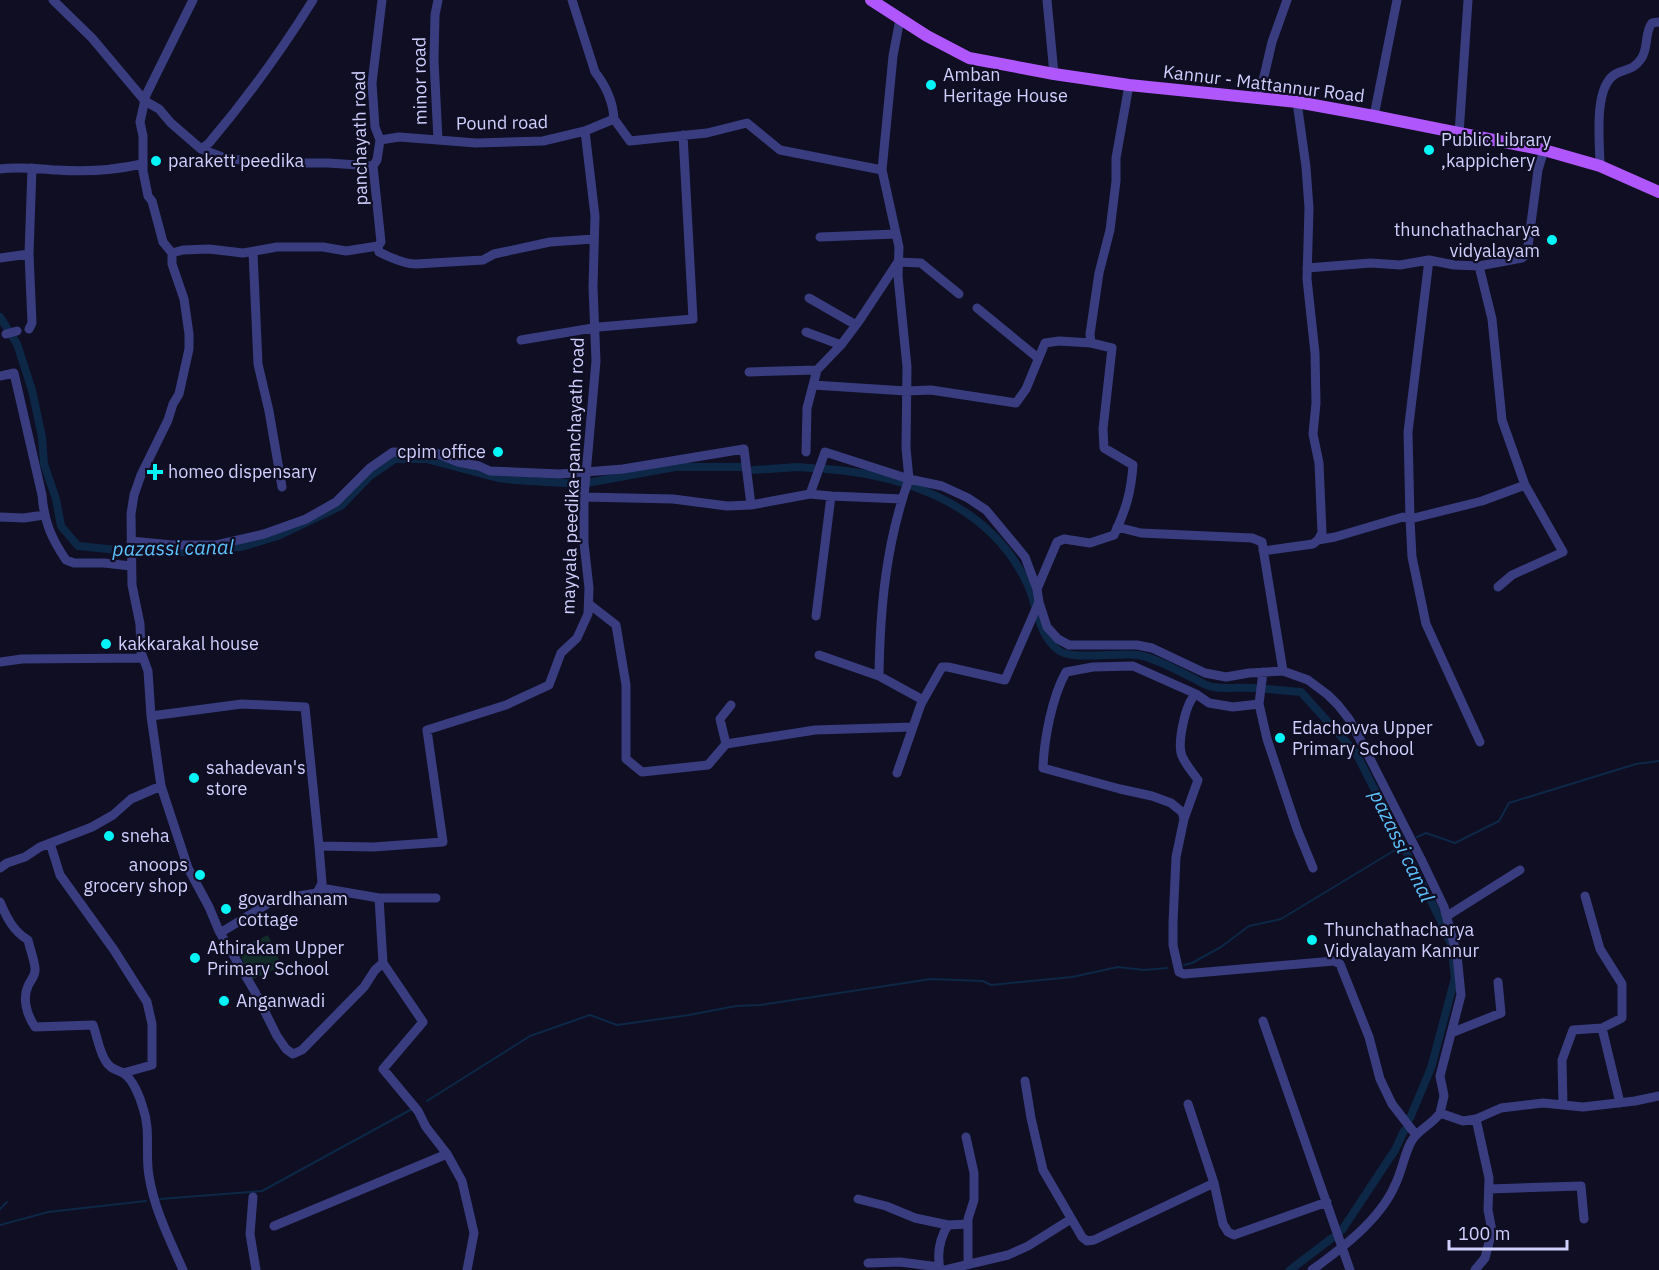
<svg xmlns="http://www.w3.org/2000/svg" width="1659" height="1270" font-family="'IBM Plex Sans',sans-serif">
  <style>
    .green { fill: #112c28 }
    .lines { fill: none; stroke-linecap: round; stroke-linejoin: round }
    .stream { stroke: #0d2847; stroke-width: 2 }
    .canal { stroke: #0d2847; stroke-width: 8 }
    .minor { stroke: #393d80; stroke-width: 9 }
    .major { stroke: #af57fd; stroke-width: 12 }
    .poi-dot { fill: #03f6f7; stroke: #0f0e22; stroke-width: 2 }
    .labels { text-anchor: middle; stroke-width: 4.5; stroke-linejoin: round; paint-order: stroke }
    .poi-label { font-size: 18px; fill: #d0cffe; stroke: #0f0e22; text-anchor: start }
    .street-label { font-size: 18px; fill: #d0cffe; stroke: #0f0e22 }
    .water-label { font-size: 20px; font-style: italic; fill: #5ec3fd; stroke: #0f0e22 }
  </style>
  <rect width="100%" height="100%" fill="#0f0e22"/>
  <path class="green" d="M 268,935 L 282,966 L 251,980 L 238,949 Z"/>
  <g class="lines">
    <path class="stream" d="M 1417,837 L 1426,833 L 1455,843 L 1499,821 L 1509,803 L 1636,764 L 1659,761
      M 1184,965 L 1192,963 L 1221,947 L 1249,926 L 1281,919 L 1400,847
      M 427,1101 L 530,1036 L 590,1015 L 617,1025 L 689,1015 L 736,1006 L 760,1005 L 931,979 L 983,981 L 991,985 L 1072,977 L 1118,967 L 1144,970 L 1167,968
      M 160,1199 L 262,1191 L 412,1109
      M 0,1209 L 7,1202
      M 0,1225 L 48,1212 L 146,1201"/>
    <path class="canal" d="M 0,317 L 17,344 L 32,390 L 42,437 L 44,464 L 56,499 L 61,526 L 78,546 L 137,552 L 185,552 L 241,547 L 278,536 L 341,506 L 370,476 L 395,459 L 426,459 L 498,478 L 514,480 L 581,484 L 675,467 L 741,467
      M 826,469 C 906,475 989,505 1026,581 C 1038,604 1036,632 1058,650 C 1071,661 1118,652 1138,655 C 1156,658 1176,670 1193,678 C 1199,681 1206,686 1213,687 C 1226,689 1241,687 1254,688
      M 754,470 L 797,467 L 812,468
      M 1267,689 L 1301,692 L 1356,753 L 1441,921 L 1451,944 L 1455,978 L 1431,1068 L 1410,1118
      M 1342,1230 L 1395,1150 L 1404,1131
      M 1290,1270 L 1332,1238"/>
    <path class="minor" d="M 53,0 L 92,38 L 145,101 L 159,109 L 171,123 L 201,149 L 225,158 L 263,163 L 328,163 L 373,166
      M 193,0 L 146,95 L 140,122 L 143,136 L 143,171 L 148,196 L 152,201 L 163,242 L 172,253 L 172,264 L 184,299 L 189,334 L 189,349 L 179,394 L 173,404 L 168,420 L 141,475 L 134,495 L 131,514 L 132,585 L 140,624 L 141,652 L 148,671 L 151,716 L 161,786 L 188,868 L 209,907 L 219,931 L 255,992 L 277,1036 L 286,1049 L 293,1054 L 302,1050 L 364,987 L 375,970 L 383,963
      M 1047,0 L 1054,74
      M 900,19 L 893,56 L 882,170 L 899,247 L 898,276 L 907,367 L 906,448 L 909,479 L 942,486 L 968,498 L 986,510 L 1025,557 L 1037,589 L 1039,602 L 1047,627 L 1058,639 L 1069,645 L 1137,645 L 1152,648 L 1205,673 L 1226,677 L 1249,673 L 1283,671 L 1308,680 L 1328,695 L 1338,705 L 1349,719 L 1363,745 L 1421,859 L 1444,907 L 1457,955 L 1461,995 L 1440,1076 L 1444,1096 L 1440,1113
      M 1259,98 L 1272,42 L 1287,0
      M 1374,116 L 1397,0
      M 614,119 L 630,141 L 707,133 L 747,123 L 780,150 L 882,170
      M 1459,134 L 1468,0
      M 380,140 L 399,137 L 438,140 L 434,60 L 435,15 L 438,0
      M 438,140 L 476,143 L 543,141 L 585,131 L 614,119 C 613,102 606,86 595,72 L 572,0
      M 201,149 L 209,143 C 247,98 282,50 313,0
      M 1600,166 C 1600,144 1593,90 1614,75 C 1624,68 1632,72 1641,59 C 1649,48 1644,33 1652,23 L 1659,22
      M 0,169 C 19,166 37,169 57,170 C 84,172 115,170 142,164
      M 820,237 L 896,234
      M 378,246 L 379,252 C 389,257 404,264 416,264 L 483,260 L 494,254 L 550,242 L 594,239
      M 253,252 L 258,364 L 269,411 L 282,487
      M 172,253 L 183,250 L 209,249 L 243,253 L 277,247 L 323,247 L 346,251 L 378,246 L 381,242 L 373,166 L 377,160 L 380,140 L 375,127 L 372,83 L 382,0
      M 0,258 L 29,254
      M 1429,260 L 1408,432 L 1410,519 L 1482,501 L 1525,485
      M 1479,266 L 1492,319 L 1502,420 L 1525,485 L 1563,552 L 1512,575 L 1498,587
      M 1307,268 L 1371,263 L 1400,265 L 1429,260 L 1454,265 L 1479,266 L 1522,258 L 1527,254 L 1538,170 L 1544,150
      M 809,298 L 856,325
      M 977,308 L 1038,358
      M 29,329 L 32,323 L 29,254 L 32,168
      M 806,332 L 841,345
      M 6,334 L 17,331
      M 521,340 L 599,327 L 693,319 L 683,135
      M 749,372 L 817,370
      M 0,376 L 14,373 L 42,495 C 44,521 51,538 66,560 L 74,563 L 104,563 L 131,566
      M 813,385 L 906,391 L 931,390 L 1016,403 L 1026,389 L 1045,343 L 1059,341 L 1091,343
      M 806,452 L 807,408 L 817,370 L 841,345 L 859,321 L 898,262 L 921,263 L 959,294
      M 810,494 L 831,496 L 816,616
      M 831,496 L 902,499
      M 584,497 L 673,499 L 727,506 L 751,505
      M 0,517 L 24,518 L 44,515
      M 1117,527 L 1141,533 L 1252,538 L 1262,542 L 1283,671
      M 1318,540 L 1335,537 L 1403,517 L 1410,519 L 1412,557 L 1426,624 L 1480,742
      M 131,541 L 172,545 L 216,545 L 264,534 L 306,519 L 336,502 L 370,468 L 393,452 L 436,453 L 458,462 L 479,466 L 490,471 L 560,474 L 623,469 L 744,449 L 751,505 L 810,494 L 825,452 L 909,479 C 886,543 880,608 879,676
      M 1263,551 L 1313,544 L 1318,540 L 1322,533 L 1319,463 L 1313,434 L 1316,403 L 1315,353 L 1307,279 L 1309,208 L 1306,167 L 1297,102
      M 1037,589 L 1057,542 L 1064,539 L 1090,543 L 1114,535 C 1126,509 1131,493 1133,465 L 1104,448 L 1103,429 L 1112,348 L 1091,343 L 1090,334 L 1099,273 L 1110,230 L 1116,181 L 1116,158 L 1129,85
      M 589,604 L 616,625 L 626,685 L 626,759 L 642,772 L 708,765 L 726,744
      M 819,655 L 879,676 L 923,700
      M 0,662 L 22,659 L 143,658
      M 1263,672 L 1259,704 L 1267,739 L 1297,829 L 1313,868
      M 1259,704 L 1233,707 L 1209,703 L 1196,694 L 1133,666 L 1093,667 L 1066,672 C 1052,697 1044,739 1043,768 L 1120,789 L 1152,796 L 1171,803 L 1182,812 L 1184,819 L 1176,857 L 1173,923 L 1173,945 L 1179,972 L 1184,974 L 1334,961 L 1340,964 L 1369,1037 L 1380,1079 L 1392,1104 L 1416,1135
      M 731,705 L 720,719 L 726,744 L 815,730 L 913,727
      M 151,716 L 242,704 L 305,707 L 319,846
      M 897,773 L 921,704 L 942,667 L 948,667 L 1005,680 L 1039,602
      M 1184,819 L 1198,780 C 1193,773 1186,765 1182,756 C 1177,744 1185,703 1196,694
      M 50,843 L 60,875 L 114,950 L 147,1002 L 152,1024 L 152,1065 L 123,1073
      M 0,868 L 7,863 L 25,857 L 40,847 L 92,827 L 113,815 L 131,799 L 161,786
      M 321,888 L 379,898
      M 1585,896 L 1600,949 L 1622,984 L 1622,1018 L 1602,1028 L 1620,1103
      M 0,902 C 7,918 13,931 28,940 C 30,949 34,959 35,968 C 36,976 31,979 28,986 C 22,999 27,1015 35,1027 L 93,1025 C 97,1036 99,1050 105,1060 C 110,1069 115,1069 123,1073 C 133,1079 140,1097 143,1108 C 151,1130 145,1153 149,1176 C 154,1209 170,1240 183,1270
      M 1447,916 L 1520,870
      M 220,933 L 274,900 L 317,893 L 322,883 L 319,846 L 373,847 L 443,842 L 427,730 L 506,705 L 549,685 L 561,653 L 577,638 L 588,614 L 589,588 L 584,543 L 584,497 L 596,361 L 593,287 L 595,216 L 585,131
      M 383,963 L 423,1022 L 383,1069 L 418,1111 L 426,1127 L 447,1154 L 462,1181 L 474,1233 L 467,1270
      M 383,963 L 379,898 L 436,898
      M 1263,1021 L 1350,1270
      M 1451,1033 L 1501,1013 L 1498,982
      M 1025,1081 L 1031,1118 L 1043,1170 L 1082,1237 L 1087,1241 L 1094,1240 L 1214,1183
      M 1188,1104 L 1214,1183 L 1223,1224 L 1228,1232 L 1234,1235 L 1327,1202
      M 1563,1105 L 1562,1060 L 1573,1030 L 1602,1028
      M 966,1137 L 974,1173 L 974,1200 L 968,1219 L 968,1263
      M 1489,1189 L 1581,1186 L 1584,1219
      M 253,1197 L 250,1234 L 256,1270
      M 858,1199 L 886,1206 L 915,1218 L 948,1225
      M 274,1226 L 447,1154
      M 868,1263 L 900,1262 L 939,1267
      M 940,1270 C 937,1254 939,1239 948,1225 L 968,1224
      M 945,1270 L 1008,1255 L 1028,1246 L 1071,1219
      M 1312,1270 C 1341,1249 1380,1220 1395,1185 C 1402,1171 1404,1155 1411,1142 C 1417,1130 1432,1125 1440,1113 L 1463,1121 L 1476,1119
      M 1475,1270 L 1485,1258 L 1492,1231 L 1488,1210 L 1489,1178 L 1476,1119 L 1501,1108 L 1543,1103 L 1583,1107 L 1635,1101 L 1659,1096"/>
    <path class="major" d="M 871,0 L 927,36 L 969,58 L 1054,74 L 1129,85 L 1297,102 L 1374,116 L 1544,150 L 1600,166 L 1659,192"/>
  </g>
  <g class="poi-dot">
    <circle cx="931" cy="85" r="6"/>
    <circle cx="1429" cy="150" r="6"/>
    <circle cx="156" cy="161" r="6"/>
    <circle cx="1552" cy="240" r="6"/>
    <circle cx="498" cy="452" r="6"/>
    <path d="M152 463h6v6h6v6h-6v6h-6v-6h-6v-6h6z"/>
    <circle cx="106" cy="644" r="6"/>
    <circle cx="1280" cy="738" r="6"/>
    <circle cx="194" cy="778" r="6"/>
    <circle cx="109" cy="836" r="6"/>
    <circle cx="200" cy="875" r="6"/>
    <circle cx="226" cy="909" r="6"/>
    <circle cx="1312" cy="940" r="6"/>
    <circle cx="195" cy="958" r="6"/>
    <circle cx="224" cy="1001" r="6"/>
  </g>
  <g class="labels">
    <g class="poi-label">
      <text x="943" y="81">Amban<tspan x="943" dy="21">Heritage House</tspan></text>
      <text x="1441" y="146">Public Library<tspan x="1441" dy="21">,kappichery</tspan></text>
      <text x="168" y="167">parakett peedika</text>
      <text x="1540" y="236" text-anchor="end">thunchathacharya<tspan x="1540" dy="21">vidyalayam</tspan></text>
      <text x="486" y="458" text-anchor="end">cpim office</text>
      <text x="168" y="478">homeo dispensary</text>
      <text x="118" y="650">kakkarakal house</text>
      <text x="1292" y="734">Edachovva Upper<tspan x="1292" dy="21">Primary School</tspan></text>
      <text x="206" y="774">sahadevan's<tspan x="206" dy="21">store</tspan></text>
      <text x="121" y="842">sneha</text>
      <text x="188" y="871" text-anchor="end">anoops<tspan x="188" dy="21">grocery shop</tspan></text>
      <text x="238" y="905">govardhanam<tspan x="238" dy="21">cottage</tspan></text>
      <text x="1324" y="936">Thunchathacharya<tspan x="1324" dy="21">Vidyalayam Kannur</tspan></text>
      <text x="207" y="954">Athirakam Upper<tspan x="207" dy="21">Primary School</tspan></text>
      <text x="236" y="1007">Anganwadi</text>
    </g>
    <g class="street-label">
      <text transform="translate(420 81) rotate(-91)" y="6">minor road</text>
      <text transform="translate(1264 84) rotate(7)" y="6">Kannur - Mattannur Road</text>
      <text transform="translate(502 123) rotate(-1)" y="6">Pound road</text>
      <text transform="translate(360 138) rotate(-91)" y="6">panchayath road</text>
      <text transform="translate(573 476) rotate(-88)" y="6">mayyala peedika-panchayath road</text>
    </g>
    <g class="water-label">
      <text transform="translate(173 548) rotate(-1)" y="7">pazassi canal</text>
      <text transform="translate(1402 846) rotate(64)" y="7">pazassi canal</text>
    </g>
  </g>
  <path d="M1449 1240v9h118v-9" fill="none" stroke="#d0cffe" stroke-width="3"/>
  <text x="1458" y="1240" font-size="18" fill="#d0cffe" stroke="#0f0e22" stroke-width="4.5" paint-order="stroke">100 m</text>
</svg>
